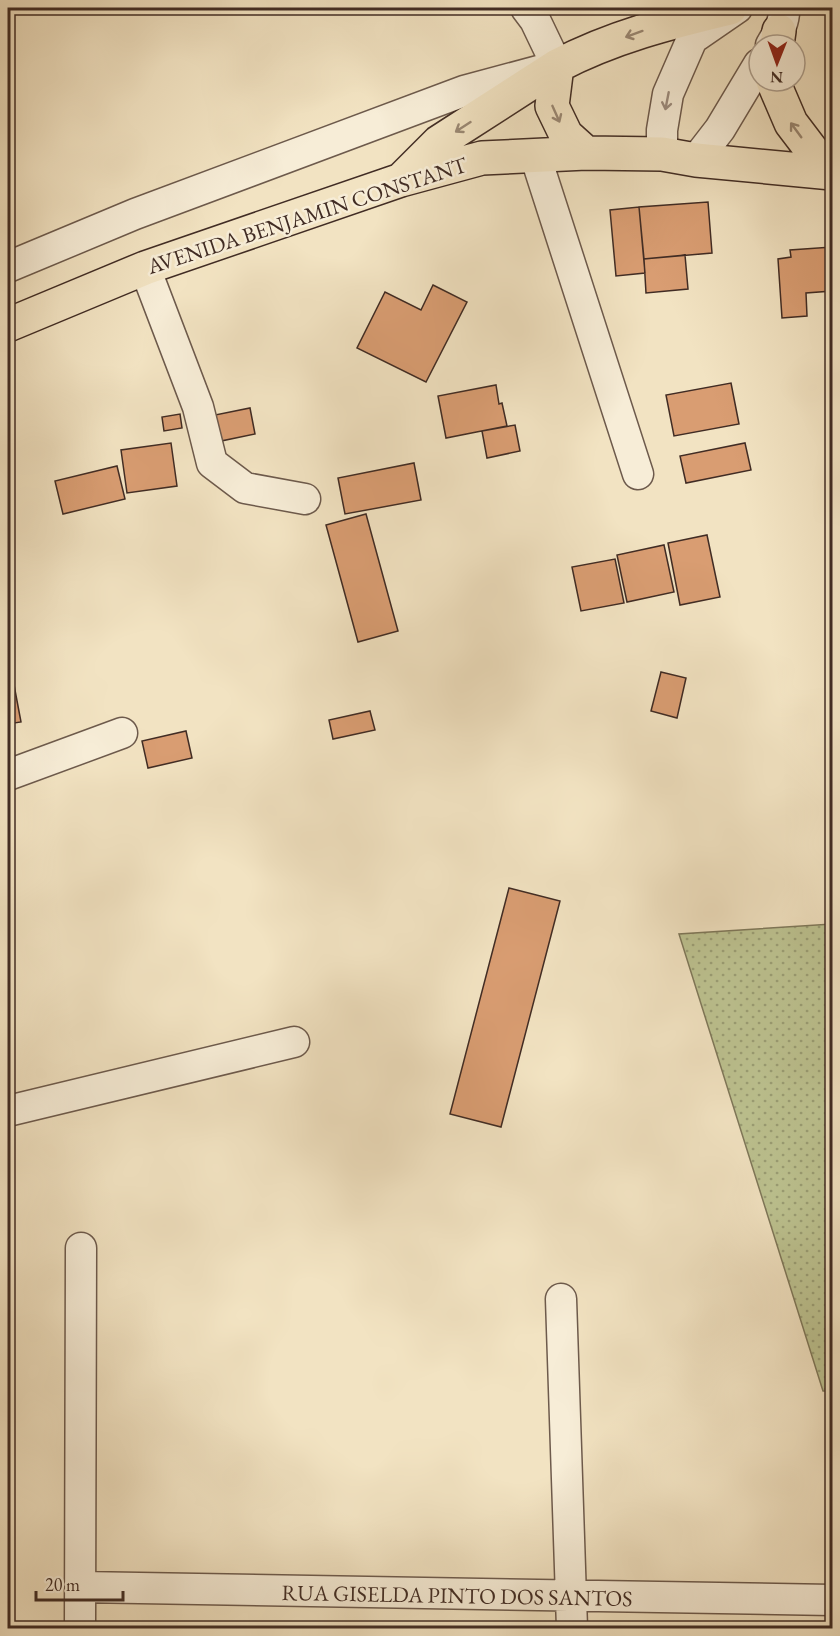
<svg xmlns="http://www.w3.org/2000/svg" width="840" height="1636" font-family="'EB Garamond',serif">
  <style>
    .green { fill: url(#green-dots); stroke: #7f785a; stroke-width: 1.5 }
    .building { fill: #d99d72; stroke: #412c24; stroke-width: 1.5 }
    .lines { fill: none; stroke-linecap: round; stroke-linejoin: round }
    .minor-casing { stroke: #6d5a4c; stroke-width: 33 }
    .major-casing { stroke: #412c24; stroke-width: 36 }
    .minor { stroke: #f7edd7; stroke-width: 30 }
    .major { stroke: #f2e3c2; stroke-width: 33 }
    .oneway { stroke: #9a8873 }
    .oneway2 { stroke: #9c8c7e }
    .labels { text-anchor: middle; stroke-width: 5; stroke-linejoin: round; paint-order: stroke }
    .street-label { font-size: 22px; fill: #412c24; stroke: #f7edd7 }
  </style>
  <defs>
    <pattern id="green-dots" width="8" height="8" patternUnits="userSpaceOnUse" patternTransform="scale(1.5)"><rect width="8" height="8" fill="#bdc391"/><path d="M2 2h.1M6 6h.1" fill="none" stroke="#9b9f76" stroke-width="1.8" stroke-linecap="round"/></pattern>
  </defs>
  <rect width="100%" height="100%" fill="#f2e3c2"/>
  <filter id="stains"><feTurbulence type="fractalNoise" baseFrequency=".00333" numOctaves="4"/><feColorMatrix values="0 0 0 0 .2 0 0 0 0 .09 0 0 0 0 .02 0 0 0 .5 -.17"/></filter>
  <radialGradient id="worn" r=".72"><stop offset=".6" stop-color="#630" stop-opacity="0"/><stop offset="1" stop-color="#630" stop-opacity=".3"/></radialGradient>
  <path class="green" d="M 832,924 L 832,1391 L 823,1391 L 679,934 Z"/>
  <path class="building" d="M 708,202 L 712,253 L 644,259 L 639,207 Z
    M 639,207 L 645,273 L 616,276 L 610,210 Z
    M 832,247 L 832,291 L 806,293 L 807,316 L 782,318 L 778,259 L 791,257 L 790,250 Z
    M 685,255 L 688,289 L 646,293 L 644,259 Z
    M 433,285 L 467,302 L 426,382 L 357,348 L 385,292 L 421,310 Z
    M 731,383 L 739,424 L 674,436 L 666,395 Z
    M 496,385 L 499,404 L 502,403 L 507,426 L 446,438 L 438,396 Z
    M 250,408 L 255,434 L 221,441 L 215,415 Z
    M 180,414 L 182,428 L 164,431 L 162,417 Z
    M 515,425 L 520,451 L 487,458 L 482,431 Z
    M 171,443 L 177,486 L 127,493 L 121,450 Z
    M 745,443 L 751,470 L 686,483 L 680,456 Z
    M 414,463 L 421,500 L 345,514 L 338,478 Z
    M 117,466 L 125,499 L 63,514 L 55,481 Z
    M 366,514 L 398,631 L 358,642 L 326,525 Z
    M 707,535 L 720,597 L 680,605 L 668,543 Z
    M 664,545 L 674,592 L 627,602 L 617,555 Z
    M 615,559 L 624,603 L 581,611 L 572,567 Z
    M 8,653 L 21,722 L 8,724 Z
    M 661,672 L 686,678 L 677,718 L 651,711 Z
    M 370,711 L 375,730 L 333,739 L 329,720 Z
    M 186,731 L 192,758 L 148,768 L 142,741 Z
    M 509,888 L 560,901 L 501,1127 L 450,1114 Z"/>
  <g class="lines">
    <defs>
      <path id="minor" d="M 771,45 C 778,33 785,22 784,8
        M 662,154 L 662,130 L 668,94 L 692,39 L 737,8
        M 535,155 L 638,474
        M 696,160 L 720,129 L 759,64
        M 8,267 L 135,214 L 464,91 L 557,66 L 535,20 L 526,8
        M 145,268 L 198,407 L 212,463 L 245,488 L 305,499
        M 8,775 L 122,733
        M 8,1111 L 294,1042
        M 561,1299 L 572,1628
        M 81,1587 L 832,1600
        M 80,1628 L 81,1248"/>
      <path id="major" d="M 777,45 L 779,31
        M 557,66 L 552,106 L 566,135 L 586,153
        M 773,81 L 791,123 L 829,173
        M 402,179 L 439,142 L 557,66 C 612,37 671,22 730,8
        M 8,325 L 145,268 L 401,180 L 482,158 L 586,153 L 662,154 L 696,160 L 832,173"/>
    </defs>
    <use href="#minor" class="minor-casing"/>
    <use href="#major" class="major-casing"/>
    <use href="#minor" class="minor"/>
    <use href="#major" class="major"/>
  </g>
  <defs><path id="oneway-shaft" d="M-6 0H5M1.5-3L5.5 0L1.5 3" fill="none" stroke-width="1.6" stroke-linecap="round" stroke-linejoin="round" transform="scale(1.5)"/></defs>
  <g class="oneway">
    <use href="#oneway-shaft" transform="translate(634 34) rotate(160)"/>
    <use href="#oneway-shaft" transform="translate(556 114) rotate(66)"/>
    <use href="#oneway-shaft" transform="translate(463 127) rotate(147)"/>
    <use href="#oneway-shaft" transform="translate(796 130) rotate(-126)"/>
  </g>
  <use class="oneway2" href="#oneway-shaft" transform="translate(667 101) rotate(101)"/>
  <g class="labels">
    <g class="street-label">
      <text transform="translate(307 215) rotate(-18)" y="8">AVENIDA BENJAMIN CONSTANT</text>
      <text transform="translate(457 1595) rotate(1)" y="8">RUA GISELDA PINTO DOS SANTOS</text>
    </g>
  </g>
  <rect width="840" height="1636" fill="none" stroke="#f2e3c2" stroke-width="30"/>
  <rect x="9" y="9" width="822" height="1618" fill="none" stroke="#412c24" stroke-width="3"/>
  <rect x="15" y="15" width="810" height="1606" fill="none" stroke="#412c24" stroke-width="1.5"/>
  <g transform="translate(777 63) rotate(181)"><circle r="28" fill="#f7edd7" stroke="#aea08f" stroke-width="1.5"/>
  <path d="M0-4.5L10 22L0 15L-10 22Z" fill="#8f2418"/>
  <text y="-9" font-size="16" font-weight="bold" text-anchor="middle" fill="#412c24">N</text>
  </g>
  <path d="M36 1591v9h87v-9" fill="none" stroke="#412c24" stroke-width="3"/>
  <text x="45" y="1591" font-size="18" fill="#412c24" stroke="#f7edd7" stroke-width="4.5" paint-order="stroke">20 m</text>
  <rect width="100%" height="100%" filter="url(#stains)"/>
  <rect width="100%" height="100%" fill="url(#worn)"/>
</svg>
